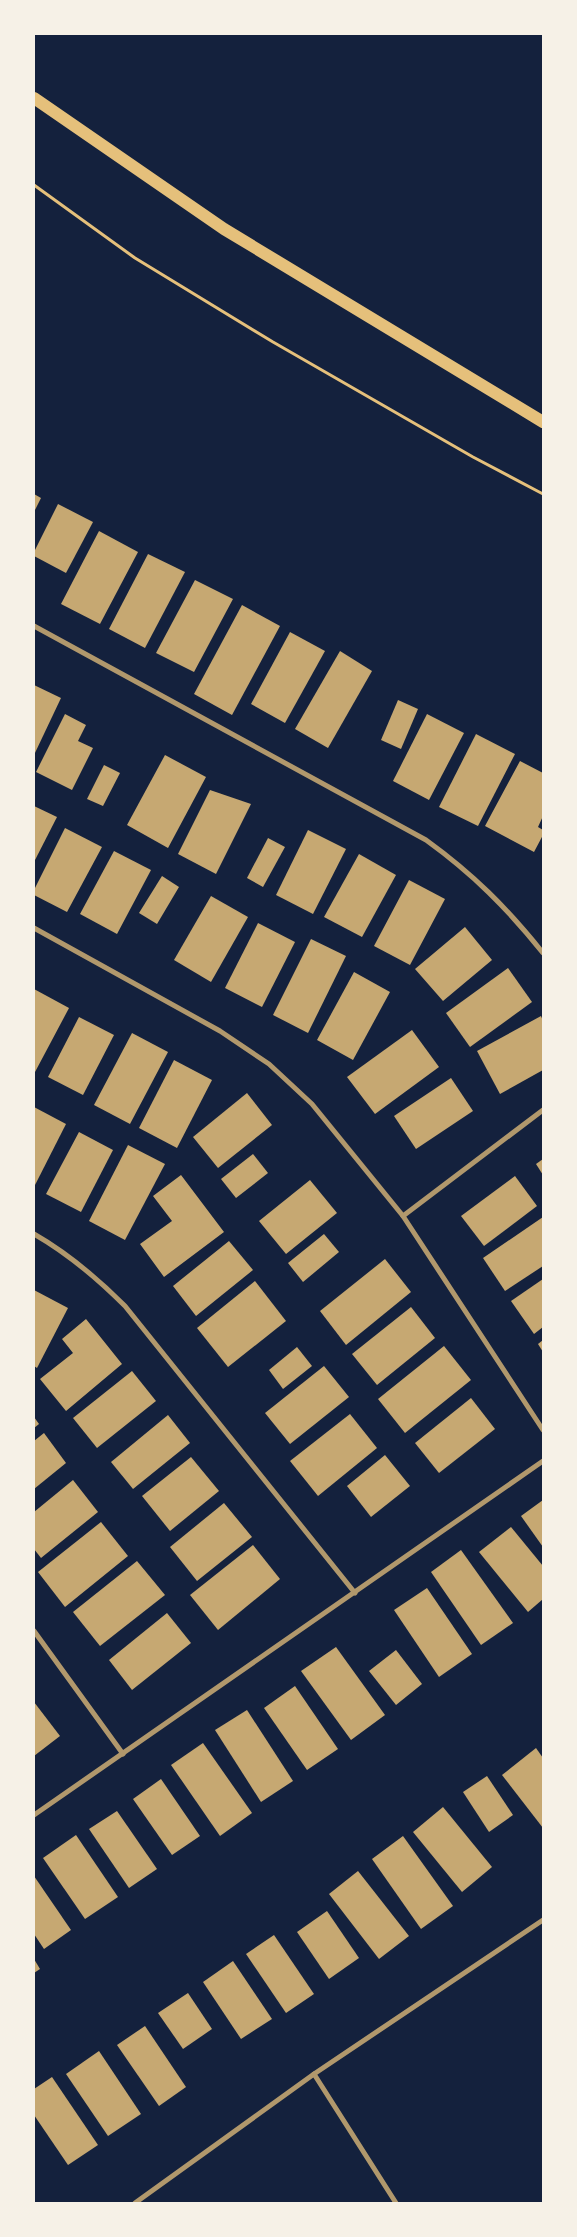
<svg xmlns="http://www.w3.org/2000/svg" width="577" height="2237" viewBox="0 0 577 2237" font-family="Merriweather,serif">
<rect width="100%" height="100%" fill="#14213d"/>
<!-- building -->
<g fill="#c6a872">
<path d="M34,494L41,498L34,512Z"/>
<path d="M58,504L93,522L66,573L34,556V552Z"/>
<path d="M99,531L138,552L100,624L61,604Z"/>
<path d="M148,554L185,572L145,648L109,629Z"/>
<path d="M195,580L233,599L194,672L156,653Z"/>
<path d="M242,605L280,626L232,715L194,694Z"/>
<path d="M290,632L325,651L285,723L251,704Z"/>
<path d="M340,651L372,671L328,748L295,729Z"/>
<path d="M34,685L61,698L34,755Z"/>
<path d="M398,700L418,709L401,749L381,740Z"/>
<path d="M65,714L86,725L78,741L93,748L72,790L36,772Z"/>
<path d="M427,714L464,733L429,800L393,781Z"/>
<path d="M476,734L515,754L478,826L439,807Z"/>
<path d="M165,755L206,777L168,848L127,825Z"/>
<path d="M520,761L543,773V816L538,827L543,830V835L534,852L485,826Z"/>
<path d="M104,765L120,773L103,806L87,799Z"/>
<path d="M210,790L251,804L216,874L178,854Z"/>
<path d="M34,806L57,817L34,862Z"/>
<path d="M65,828L102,847L67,912L34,895V890Z"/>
<path d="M308,830L346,849L313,914L276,895Z"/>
<path d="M268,838L285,847L263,887L247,878Z"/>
<path d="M114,851L151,870L117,934L80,914Z"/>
<path d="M359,854L396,875L362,937L324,917Z"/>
<path d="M162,876L179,887L157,924L139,913Z"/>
<path d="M409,880L445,899L410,965L374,946Z"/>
<path d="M211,896L248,917L211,982L174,960Z"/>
<path d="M258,923L295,942L262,1007L225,988Z"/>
<path d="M465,927L492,960L443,1001L415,969Z"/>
<path d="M311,939L346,956L308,1033L273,1015Z"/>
<path d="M508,968L532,1002L470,1047L446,1013Z"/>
<path d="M354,972L390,992L353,1060L317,1040Z"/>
<path d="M34,989L69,1008L35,1072L34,1071Z"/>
<path d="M541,1016L543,1021V1070L500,1094L477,1051Z"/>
<path d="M79,1017L114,1035L83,1095L48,1077Z"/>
<path d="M412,1030L439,1067L375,1114L347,1077Z"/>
<path d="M132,1033L168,1052L130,1124L94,1105Z"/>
<path d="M174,1060L212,1080L177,1148L139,1128Z"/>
<path d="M451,1078L473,1111L416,1149L394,1116Z"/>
<path d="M247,1093L272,1125L218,1168L193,1137Z"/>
<path d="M34,1107L66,1124L34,1187Z"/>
<path d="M79,1132L113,1150L81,1212L46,1194Z"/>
<path d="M128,1145L165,1164L125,1240L89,1221Z"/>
<path d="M253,1154L268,1173L236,1198L221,1179Z"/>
<path d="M543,1159V1175L536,1164Z"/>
<path d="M181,1175L224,1232L164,1277L140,1244L172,1221L153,1196Z"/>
<path d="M515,1176L537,1206L484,1246L461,1216Z"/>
<path d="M310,1180L337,1213L286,1254L259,1221Z"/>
<path d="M543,1217V1266L505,1291L483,1258Z"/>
<path d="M324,1234L339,1252L303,1282L288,1263Z"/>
<path d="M229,1241L253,1270L196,1316L173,1286Z"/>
<path d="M385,1259L411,1292L346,1345L320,1311Z"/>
<path d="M543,1279V1327L534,1334L511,1301Z"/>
<path d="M255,1281L286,1321L228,1367L197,1328Z"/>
<path d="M34,1290L68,1308L37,1368L34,1366Z"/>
<path d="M411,1307L435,1338L377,1385L352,1354Z"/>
<path d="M86,1319L122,1364L66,1411L40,1379L73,1353L62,1339Z"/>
<path d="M543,1340V1352L538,1344Z"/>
<path d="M444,1346L471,1380L405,1433L378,1399Z"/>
<path d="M297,1347L312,1366L283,1389L269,1370Z"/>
<path d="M324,1366L349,1397L290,1444L265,1413Z"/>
<path d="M132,1371L156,1401L97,1448L73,1418Z"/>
<path d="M471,1398L495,1429L439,1473L415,1443Z"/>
<path d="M350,1414L377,1448L318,1496L290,1461Z"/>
<path d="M168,1415L190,1443L133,1489L111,1462Z"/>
<path d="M34,1417L39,1424L34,1428Z"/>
<path d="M44,1433L66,1463L34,1489V1441Z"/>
<path d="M385,1455L410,1486L371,1517L347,1486Z"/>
<path d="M191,1457L219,1491L170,1531L142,1496Z"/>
<path d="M73,1480L98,1512L41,1558L34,1549V1512Z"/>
<path d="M543,1500V1547L521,1516Z"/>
<path d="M224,1503L252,1537L197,1581L170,1547Z"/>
<path d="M101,1522L128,1556L65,1607L38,1572Z"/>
<path d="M511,1527L543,1566V1599L528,1612L479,1552Z"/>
<path d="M253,1545L280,1579L218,1630L190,1595Z"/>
<path d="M461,1550L513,1623L481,1645L431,1572Z"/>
<path d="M137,1561L165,1595L100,1646L73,1612Z"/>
<path d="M427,1588L472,1654L439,1677L394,1610Z"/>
<path d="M167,1613L191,1643L132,1690L109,1660Z"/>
<path d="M336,1647L385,1715L351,1740L301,1671Z"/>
<path d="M396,1650L422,1684L396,1705L369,1671Z"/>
<path d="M295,1686L338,1749L307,1770L264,1708Z"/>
<path d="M34,1702L60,1736L34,1756Z"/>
<path d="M247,1710L293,1781L261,1802L215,1730Z"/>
<path d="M203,1743L252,1813L220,1836L171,1765Z"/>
<path d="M536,1748L543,1758V1828L502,1775Z"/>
<path d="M487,1776L513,1815L489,1832L463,1792Z"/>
<path d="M161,1779L200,1836L172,1855L133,1799Z"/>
<path d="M443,1807L492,1867L462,1892L413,1832Z"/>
<path d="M117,1811L157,1869L129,1888L89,1829Z"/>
<path d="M76,1835L118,1897L85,1919L43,1858Z"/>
<path d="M403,1836L453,1906L421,1929L372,1859Z"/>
<path d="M358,1871L409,1936L379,1959L329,1894Z"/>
<path d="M34,1876L71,1930L44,1949L34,1934Z"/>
<path d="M327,1911L359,1958L329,1979L297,1932Z"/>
<path d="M274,1935L314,1994L286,2013L246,1954Z"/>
<path d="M34,1959L40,1969L34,1973Z"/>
<path d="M233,1961L272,2019L241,2039L203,1982Z"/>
<path d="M188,1993L212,2029L183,2049L158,2013Z"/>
<path d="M145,2026L186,2087L159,2106L117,2045Z"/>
<path d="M99,2051L141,2114L108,2136L66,2074Z"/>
<path d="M52,2077L98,2145L68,2165L34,2115V2089Z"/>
</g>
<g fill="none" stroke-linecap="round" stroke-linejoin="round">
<!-- path -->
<path stroke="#e5c07b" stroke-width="3" d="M34,185L135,258L273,342L473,457L543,494"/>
<!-- minor -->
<g stroke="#b1986c" stroke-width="5">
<path d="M34,626L426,840C473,874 507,908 543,953"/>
<path d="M34,928L220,1031L269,1064L312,1104L403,1216L543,1430"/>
<path d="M403,1216L543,1110"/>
<path d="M34,1234C69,1254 97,1278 125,1306L355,1593"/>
<path d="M34,1631L123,1754"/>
<path d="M34,1815L543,1461"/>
<path d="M314,2074L396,2203"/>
<path d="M135,2203L314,2074L543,1920"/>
</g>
<!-- primary -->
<path stroke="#e5c07b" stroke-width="12" d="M34,98L224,229L543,422"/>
</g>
<!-- border -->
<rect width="577" height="2237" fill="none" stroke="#f6f1e7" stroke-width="70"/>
</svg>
